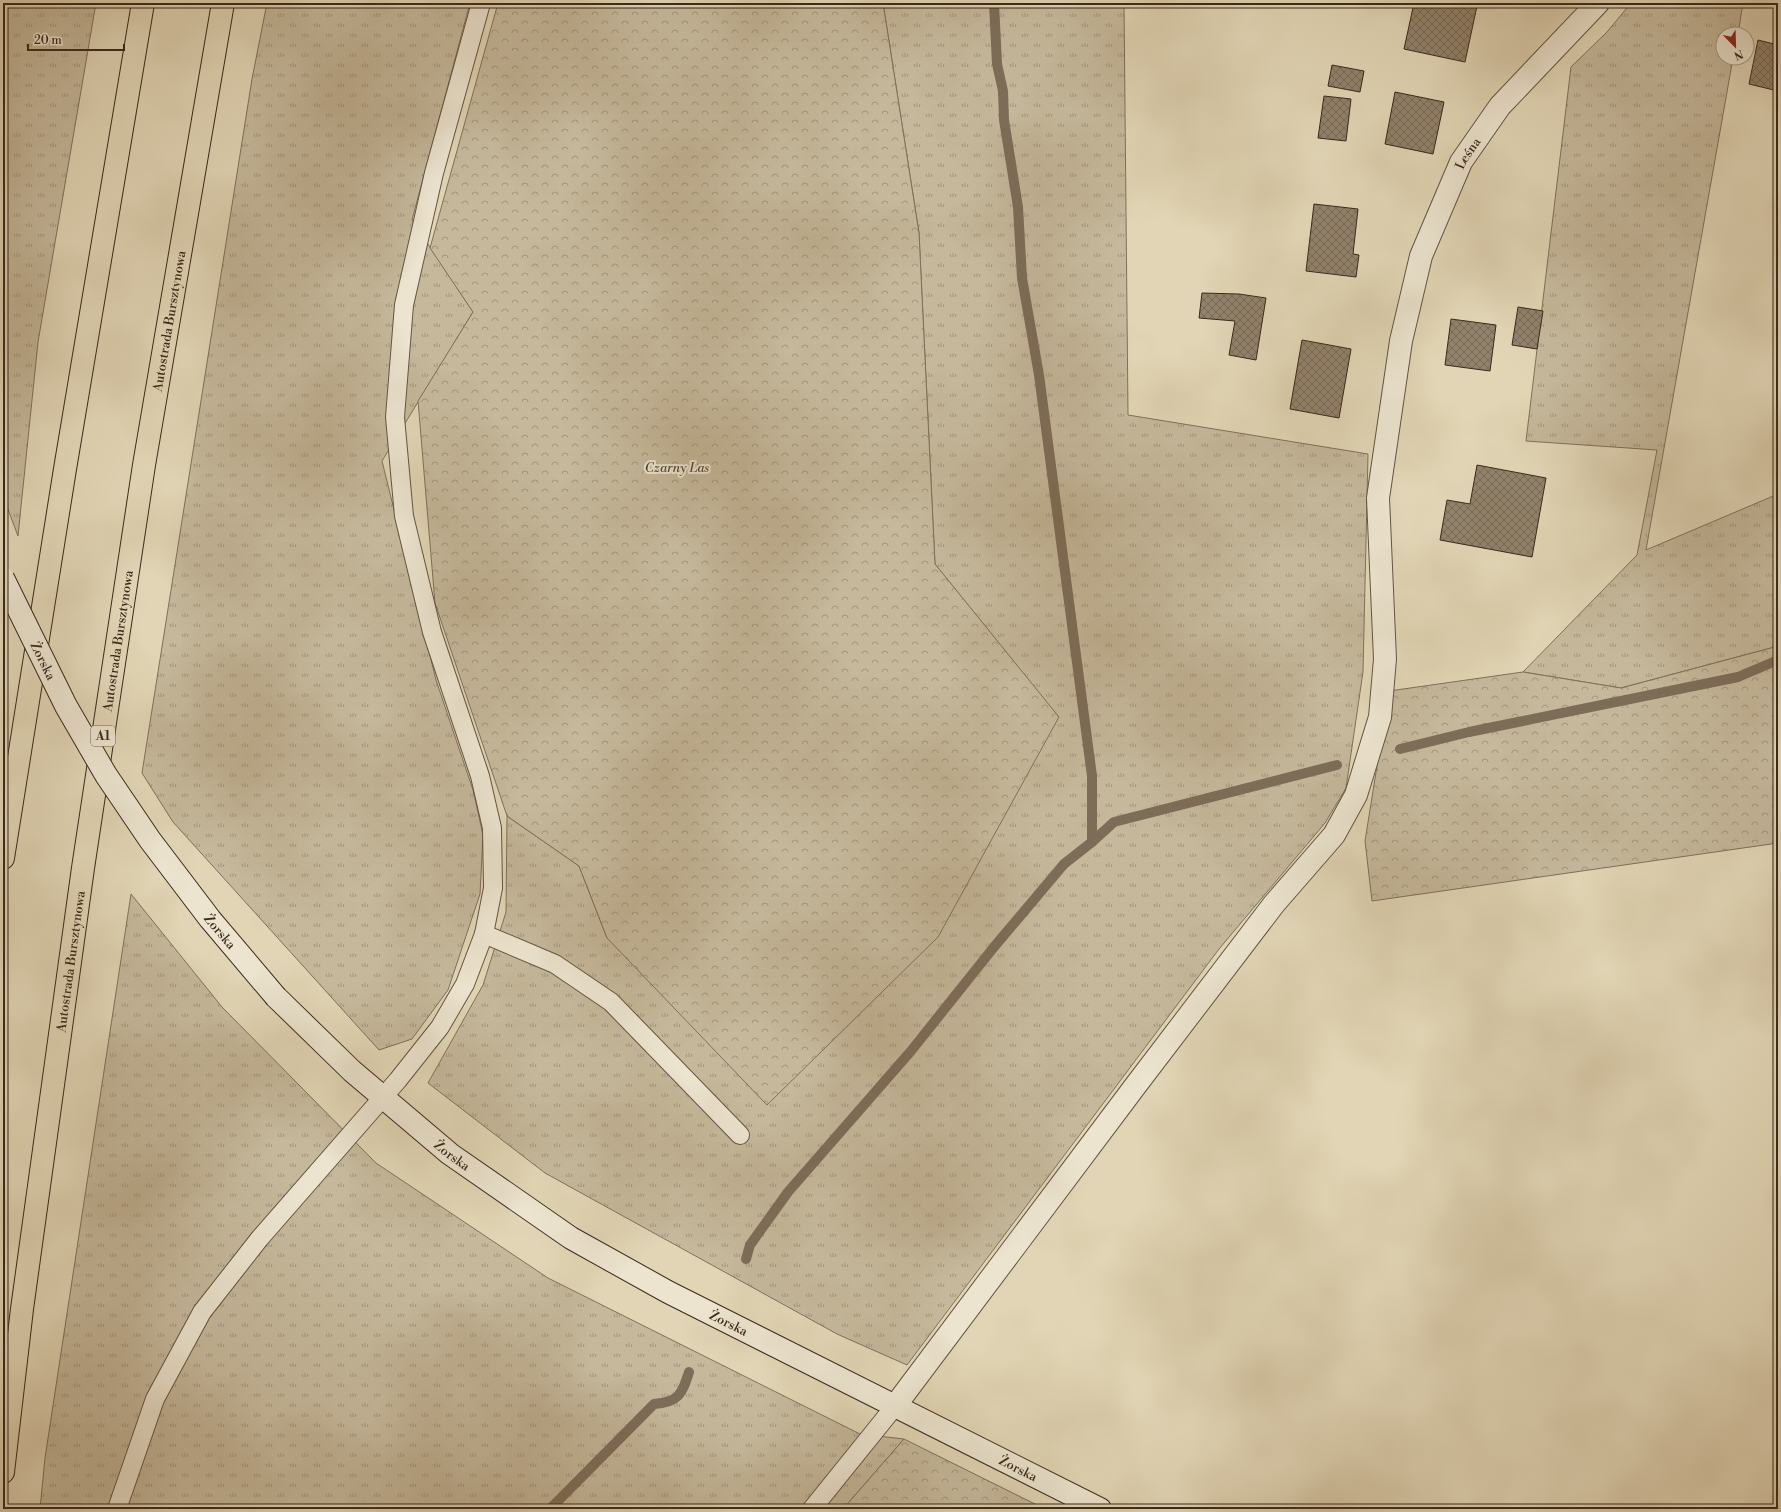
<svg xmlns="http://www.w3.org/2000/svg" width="1781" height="1512" viewBox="0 0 1781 1512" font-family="'Libre Bodoni',serif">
<defs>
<pattern id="grass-tufts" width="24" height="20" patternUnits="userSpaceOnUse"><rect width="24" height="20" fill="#c5b89b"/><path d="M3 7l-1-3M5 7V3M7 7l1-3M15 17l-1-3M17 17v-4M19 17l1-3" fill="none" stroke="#a1967e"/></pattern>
<pattern id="forest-crowns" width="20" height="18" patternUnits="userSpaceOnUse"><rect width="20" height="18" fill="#c5b89b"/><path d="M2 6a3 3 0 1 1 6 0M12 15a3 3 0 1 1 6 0" fill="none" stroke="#a1967e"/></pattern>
<pattern id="building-cross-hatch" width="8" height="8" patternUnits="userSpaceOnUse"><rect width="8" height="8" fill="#91826b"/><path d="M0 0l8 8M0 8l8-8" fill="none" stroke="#786a57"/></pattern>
</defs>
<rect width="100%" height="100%" fill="#e1d5b5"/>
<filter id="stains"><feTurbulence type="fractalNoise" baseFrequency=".005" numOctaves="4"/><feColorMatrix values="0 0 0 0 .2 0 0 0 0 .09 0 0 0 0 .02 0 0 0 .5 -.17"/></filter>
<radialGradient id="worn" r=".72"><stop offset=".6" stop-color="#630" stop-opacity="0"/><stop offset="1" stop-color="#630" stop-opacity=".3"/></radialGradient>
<!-- grass -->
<g fill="url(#grass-tufts)" stroke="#80705b">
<path d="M3,3H96L38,342L18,536L3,496Z"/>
<path d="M267,3H470L412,220L473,312L382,461L436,680L473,790L483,835L480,894L448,990L412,1039L379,1050L173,822L142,773L252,79Z"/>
<path d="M883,3H1124L1128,415L1368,454L1363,672L1346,788L1325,823L1219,949L907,1365L837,1334L545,1173L428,1083L483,985L506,912L507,816L579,866L607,938L1058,717L935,564L919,233Z"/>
<path d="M1631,3H1743L1738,34H1723V58H1733L1646,550L1778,494V644L1771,648L1621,688L1523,672L1637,555L1657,450L1526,441L1571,67L1607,32Z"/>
<path d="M131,894L222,1007L376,1163L548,1278L860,1434L904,1439L843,1509H40L45,1458Z"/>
</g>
<!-- forest -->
<g fill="url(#forest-crowns)" stroke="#80705b">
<path d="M498,3H883L919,233L935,564L1059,717L938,937L767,1105L607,938L579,866L507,816L435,603L418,401L473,312L430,248Z"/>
<path d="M1778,644V843L1372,901L1365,841L1389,691L1523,672L1621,688L1771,648Z"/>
<path d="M904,1439L1045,1509H843Z"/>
</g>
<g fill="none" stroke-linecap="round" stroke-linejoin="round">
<!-- stream -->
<g stroke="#7d6d58" stroke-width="10">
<path d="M1400,749L1469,732L1738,677L1778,660"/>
<path d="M1092,842L1114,822L1337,765"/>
<path d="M746,1259L750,1245L788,1192L911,1051L994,947L1064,864L1092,842V776L1039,375L1022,278L1018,207L1004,120L1003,91L997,64L994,3"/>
<path d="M550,1509L654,1404C679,1402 682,1394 689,1372"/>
</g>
</g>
<!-- building -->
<g fill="url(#building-cross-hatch)" stroke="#3b291b">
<path d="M1414,3H1463L1477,6L1465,62L1404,49Z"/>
<path d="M1758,40L1778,45V91L1749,84Z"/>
<path d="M1332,65L1364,71L1360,92L1328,86Z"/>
<path d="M1395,92L1444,102L1433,154L1385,144Z"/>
<path d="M1324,96L1351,99L1346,141L1318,138Z"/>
<path d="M1314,204L1358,209L1353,254L1359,255L1356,277L1306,271Z"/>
<path d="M1202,293L1239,294L1266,298L1256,360L1229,355L1235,321L1199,318Z"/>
<path d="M1518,307L1543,311L1537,349L1512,345Z"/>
<path d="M1451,319L1496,325L1490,371L1445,365Z"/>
<path d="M1302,340L1351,349L1339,418L1290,409Z"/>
<path d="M1477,465L1546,478L1532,557L1440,540L1447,500L1470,504Z"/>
</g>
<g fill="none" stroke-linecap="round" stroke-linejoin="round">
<!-- lane casing -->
<g stroke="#645442" stroke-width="20">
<g id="lane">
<path d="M484,934L555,964L611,1002L740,1135"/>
<path d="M117,1509L155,1399L202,1312L260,1238L398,1080L440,1027L465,984L484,934L493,888L492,828L480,776L432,632L404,516L395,417L404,305L434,173L481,3"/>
<path d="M812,1509L895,1406"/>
</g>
</g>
<!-- street casing -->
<g stroke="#645442" stroke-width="24">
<g id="street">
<path id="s1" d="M895,1406L1136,1085L1274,904L1334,835L1356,795L1380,717L1385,659L1378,498L1401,341L1421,256L1461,162L1500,106L1598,3"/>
</g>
</g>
<!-- secondary casing -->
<g stroke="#3b291b" stroke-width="24">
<g id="secondary">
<path id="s2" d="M276,997L352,1071L450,1154L571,1238L668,1292L1100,1509"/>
</g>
</g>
<!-- highway casing -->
<g stroke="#3b291b" stroke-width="24">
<g id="highway">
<path d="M3,858L65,469L143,3"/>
<path id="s3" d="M3,1472L22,1309L83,868L144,465L223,3"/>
</g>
</g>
<!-- lane -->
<use href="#lane" stroke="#ece4cf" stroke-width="18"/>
<!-- street -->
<use href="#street" stroke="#ece4cf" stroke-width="22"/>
<!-- secondary -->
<use href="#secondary" stroke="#ece4cf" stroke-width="22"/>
<!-- highway -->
<use href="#highway" stroke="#e1d5b5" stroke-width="22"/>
<!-- secondary-bridge casing -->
<g stroke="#3b291b" stroke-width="24" stroke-linecap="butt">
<g id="secondary-bridge">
<path id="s4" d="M3,578L66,706L106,775L150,840L210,919L276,997"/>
</g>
</g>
<!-- secondary-bridge -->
<use href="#secondary-bridge" stroke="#ece4cf" stroke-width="22"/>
</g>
<g text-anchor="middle" stroke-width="4" stroke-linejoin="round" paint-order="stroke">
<!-- shield labels -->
<rect fill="#ece4cf" stroke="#706151" stroke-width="1" x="91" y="726" width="24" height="20" rx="3"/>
<g font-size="12" font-weight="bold" fill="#3b291b">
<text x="103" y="740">A1</text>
</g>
<!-- street labels -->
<g font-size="13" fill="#3b291b" stroke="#ece4cf">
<text dy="5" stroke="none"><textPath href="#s1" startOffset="1426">Leśna</textPath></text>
<text dy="5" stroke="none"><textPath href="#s3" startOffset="1163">Autostrada Bursztynowa</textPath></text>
<text dy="5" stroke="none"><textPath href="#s3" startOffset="839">Autostrada Bursztynowa</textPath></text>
<text dy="5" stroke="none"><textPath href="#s4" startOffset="92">Żorska</textPath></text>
<text dy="5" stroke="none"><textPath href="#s4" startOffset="416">Żorska</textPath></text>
<text dy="5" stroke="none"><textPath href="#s3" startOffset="515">Autostrada Bursztynowa</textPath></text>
<text dy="5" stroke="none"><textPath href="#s2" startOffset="237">Żorska</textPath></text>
<text dy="5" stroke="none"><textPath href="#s2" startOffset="561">Żorska</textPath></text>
<text dy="5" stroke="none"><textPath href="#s2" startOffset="885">Żorska</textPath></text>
</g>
<!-- park labels -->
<g font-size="13" font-style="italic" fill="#574635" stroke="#ece4cf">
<text x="677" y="472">Czarny Las</text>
</g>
</g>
<!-- margin -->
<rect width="1781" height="1512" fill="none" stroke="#e1d5b5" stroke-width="16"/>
<rect x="4" y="4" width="1773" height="1504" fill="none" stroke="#3b291b" stroke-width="2"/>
<rect x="8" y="8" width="1765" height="1496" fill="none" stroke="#3b291b"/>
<!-- north arrow -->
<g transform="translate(1735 46) rotate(157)"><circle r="19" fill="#ece4cf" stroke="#a59987"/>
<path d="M0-3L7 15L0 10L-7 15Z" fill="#8f2418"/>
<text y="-6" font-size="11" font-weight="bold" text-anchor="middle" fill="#3b291b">N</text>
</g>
<!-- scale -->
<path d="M28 44v6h96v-6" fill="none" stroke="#3b291b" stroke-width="2"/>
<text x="34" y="44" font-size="12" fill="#3b291b" stroke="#ece4cf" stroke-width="3" paint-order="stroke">20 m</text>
<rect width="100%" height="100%" filter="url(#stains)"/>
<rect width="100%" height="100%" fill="url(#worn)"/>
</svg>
